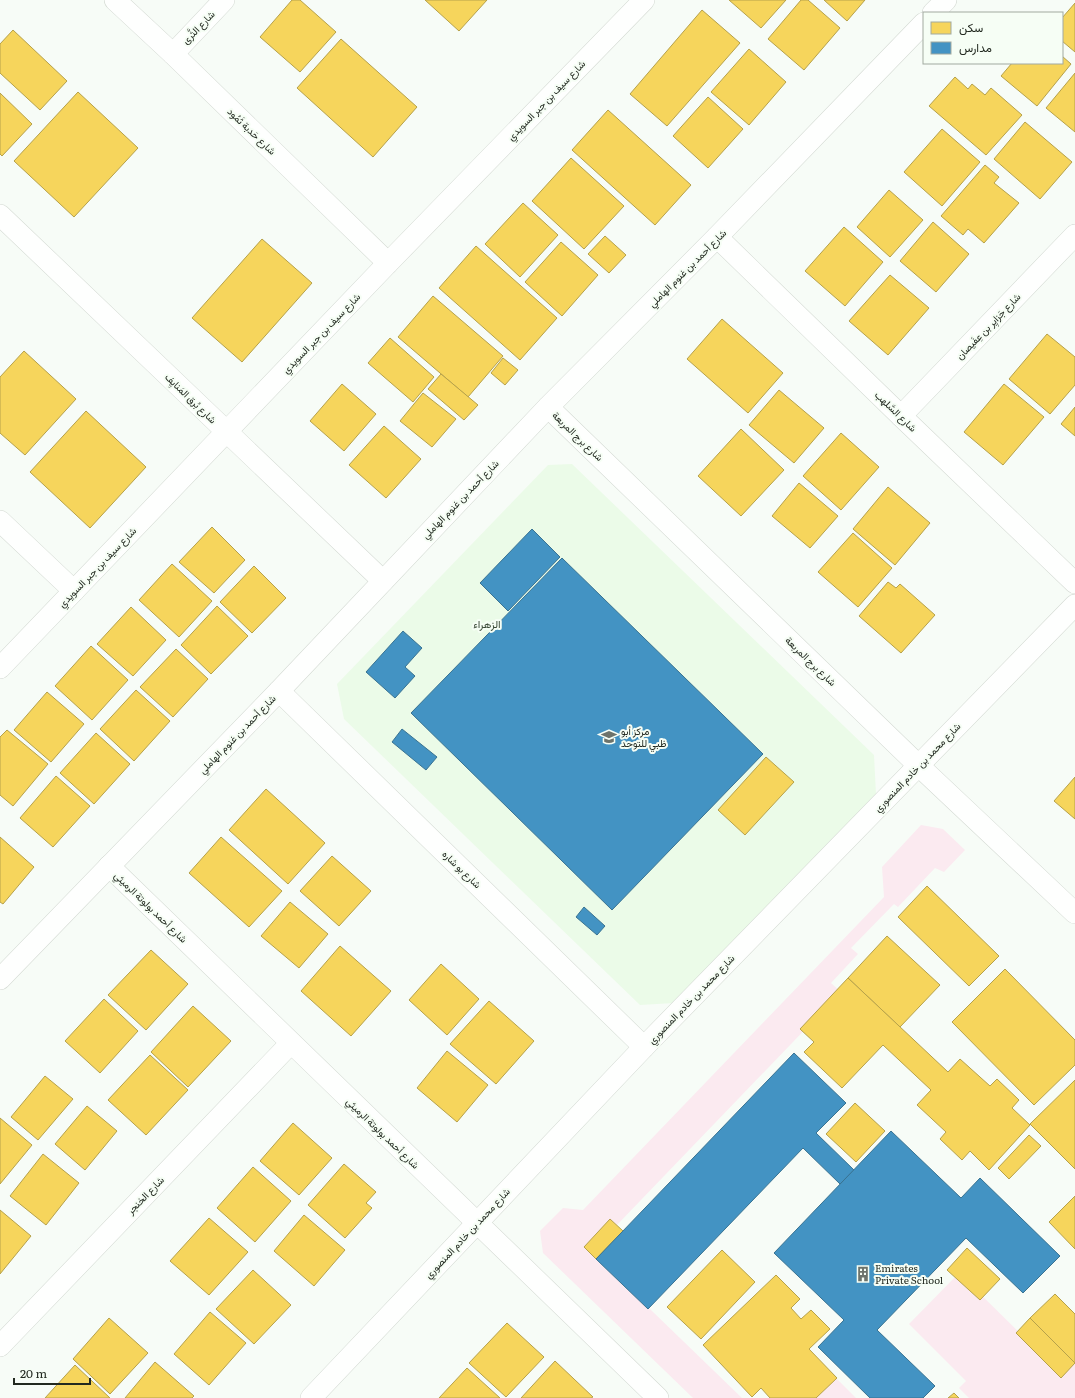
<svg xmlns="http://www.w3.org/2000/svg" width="1075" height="1398" viewBox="0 0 1075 1398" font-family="Literata,Vazirmatn,serif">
<rect width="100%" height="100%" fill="#f7fcf7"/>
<!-- built -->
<path fill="#ebfbe8" d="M572,464L874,755L876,794L674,1003L640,1005L344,719L337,684L548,465Z"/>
<!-- green -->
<g fill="#fbeaf0">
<path d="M921,825L943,829L965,850L944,872L935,868L898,907L894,904L851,948L858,954L831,983L841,992L591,1252L742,1398H693L543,1253L540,1231L563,1208L583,1210L884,897L882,867Z"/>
<path d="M959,1273L1043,1356L1055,1345L1075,1365V1398H969L959,1388L966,1381L909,1324Z"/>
<path d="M834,1376L856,1398H812Z"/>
</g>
<!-- homes -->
<g fill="#f6d55c" stroke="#b6a14a">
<path d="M292,0H300L336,32L300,72L260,37Z"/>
<path d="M425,0H487L459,31Z"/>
<path d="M729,0H786L761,28Z"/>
<path d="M801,0H808L840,28L804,70L768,39Z"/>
<path d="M824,0H865L847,21Z"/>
<path d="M1075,3V52L1062,41V18Z"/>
<path d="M702,10L740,43L667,126L630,94Z"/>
<path d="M13,30L67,81L40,110L0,73V44Z"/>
<path d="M341,39L417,107L373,157L297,88Z"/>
<path d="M749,49L786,82L749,125L711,92Z"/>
<path d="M1062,56L1071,64L1037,106L1001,76L1012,63H1062Z"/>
<path d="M1075,73V132L1046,108Z"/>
<path d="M955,77L968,89L972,84L985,95L991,88L1022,115L986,155L929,106Z"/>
<path d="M78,92L138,148L74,217L14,161Z"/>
<path d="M0,93L32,124L2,156L0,154Z"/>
<path d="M708,97L743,129L708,168L673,136Z"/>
<path d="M608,110L691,185L655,225L572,150Z"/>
<path d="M1025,122L1072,162L1040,199L994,159Z"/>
<path d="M942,129L980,162L942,206L904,172Z"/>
<path d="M571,158L624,206L584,249L532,201Z"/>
<path d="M985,165L999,177L994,183L1019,203L984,243L968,229L963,235L941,216Z"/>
<path d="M889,190L923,220L890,257L857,227Z"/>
<path d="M523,203L558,235L520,277L485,244Z"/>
<path d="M933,222L969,254L936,292L900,261Z"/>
<path d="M844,227L883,262L845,306L805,271Z"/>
<path d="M605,236L626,255L609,273L588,254Z"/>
<path d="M262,239L312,283L242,362L192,318Z"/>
<path d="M561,242L598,275L562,316L525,282Z"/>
<path d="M476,246L557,318L520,360L439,288Z"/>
<path d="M890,275L929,308L888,355L849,321Z"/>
<path d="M433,296L503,356L468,397L398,337Z"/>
<path d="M722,319L783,373L748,413L687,359Z"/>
<path d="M1047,334L1075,357V385L1050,414L1009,379Z"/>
<path d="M390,338L434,377L413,402L368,363Z"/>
<path d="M24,351L76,399L25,455L0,433V377Z"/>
<path d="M503,358L518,370L505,385L491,373Z"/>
<path d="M441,374L478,405L464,420L428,389Z"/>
<path d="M342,384L376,414L344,451L310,421Z"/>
<path d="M1004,384L1044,417L1003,465L964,432Z"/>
<path d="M779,390L824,428L794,463L749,425Z"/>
<path d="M423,393L456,419L432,447L400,421Z"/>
<path d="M1075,407V436L1061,424Z"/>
<path d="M86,411L146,467L90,528L30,472Z"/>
<path d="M384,426L421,459L386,498L349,465Z"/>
<path d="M741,429L784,470L741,516L698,476Z"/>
<path d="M841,433L879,467L841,510L803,476Z"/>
<path d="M799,483L838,516L810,548L772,516Z"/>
<path d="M888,487L930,523L895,565L853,529Z"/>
<path d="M212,527L245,560L214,593L179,562Z"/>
<path d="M853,533L892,568L858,607L818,572Z"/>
<path d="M172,564L212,601L179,637L139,600Z"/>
<path d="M254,566L286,598L252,633L220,602Z"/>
<path d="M888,582L896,588L900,584L935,615L901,653L859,616Z"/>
<path d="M217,606L248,636L211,674L181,645Z"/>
<path d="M131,607L166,640L133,676L97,644Z"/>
<path d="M91,646L128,680L92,720L55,686Z"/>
<path d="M176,649L208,679L173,717L140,687Z"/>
<path d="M136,690L170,721L134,761L100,729Z"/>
<path d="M47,692L84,724L51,762L14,730Z"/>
<path d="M7,730L48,764L13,806L0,795V737Z"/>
<path d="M96,733L130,764L94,804L60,773Z"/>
<path d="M766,757L794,782L745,835L718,810Z"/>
<path d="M56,776L90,806L53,847L20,818Z"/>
<path d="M1075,777V819L1054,801Z"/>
<path d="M266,789L325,843L288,884L229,830Z"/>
<path d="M0,837L34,867L3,904L0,902Z"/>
<path d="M221,837L282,891L249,927L189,873Z"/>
<path d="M332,856L371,891L339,926L300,891Z"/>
<path d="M927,886L999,956L969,986L898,917Z"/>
<path d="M290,902L328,934L299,968L261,936Z"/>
<path d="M887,936L940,985L900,1027L848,978Z"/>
<path d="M340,946L391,991L351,1036L301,991Z"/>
<path d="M151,950L188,984L146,1030L108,995Z"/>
<path d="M441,964L479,999L447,1035L409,1000Z"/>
<path d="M1005,969L1075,1040V1065L1034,1105L952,1022Z"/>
<path d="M848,978L948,1072L960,1059L990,1086L997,1079L1019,1100L1012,1108L1030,1125L989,1170L970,1151L962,1160L940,1139L946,1132L917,1105L931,1090L883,1045L842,1088L804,1052L814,1042L800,1029Z"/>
<path d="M104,999L138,1031L100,1073L65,1041Z"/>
<path d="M489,1001L534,1041L496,1084L450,1044Z"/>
<path d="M193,1006L231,1041L188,1087L151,1052Z"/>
<path d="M447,1051L488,1085L457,1122L417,1088Z"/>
<path d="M150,1055L188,1090L146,1135L108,1100Z"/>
<path d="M45,1076L73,1099L38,1140L11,1117Z"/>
<path d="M1075,1080V1169L1030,1124Z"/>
<path d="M855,1103L885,1131L856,1162L826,1134Z"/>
<path d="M87,1106L117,1131L85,1170L55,1144Z"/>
<path d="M0,1118L32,1145L0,1184Z"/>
<path d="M293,1123L332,1158L299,1195L260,1161Z"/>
<path d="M1029,1135L1041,1146L1009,1179L998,1168Z"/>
<path d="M43,1154L79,1183L46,1225L10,1196Z"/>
<path d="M344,1164L376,1192L366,1203L372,1208L345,1238L308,1205Z"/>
<path d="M253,1167L291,1201L255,1242L217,1208Z"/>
<path d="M1075,1196V1249L1049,1222Z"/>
<path d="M0,1210L31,1236L0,1274Z"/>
<path d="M304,1215L345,1250L314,1286L274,1251Z"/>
<path d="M209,1218L248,1252L209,1295L170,1261Z"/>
<path d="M610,1219L623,1231L596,1259L584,1247Z"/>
<path d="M967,1248L1000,1279L980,1300L947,1270Z"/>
<path d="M722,1250L755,1282L701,1339L667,1307Z"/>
<path d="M253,1270L291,1305L254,1344L216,1309Z"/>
<path d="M776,1275L800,1299L791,1308L801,1319L811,1310L830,1329L809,1349L837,1378L816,1398H770L761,1388L752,1397L703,1345Z"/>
<path d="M1055,1294L1075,1314V1363L1030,1318Z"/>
<path d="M210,1312L246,1343L209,1385L174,1354Z"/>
<path d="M109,1318L148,1353L110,1394L73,1359Z"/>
<path d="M1030,1318L1075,1363L1061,1378L1016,1333Z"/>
<path d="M507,1323L544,1357L506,1397L469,1363Z"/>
<path d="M555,1361L593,1397L591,1398H521Z"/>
<path d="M155,1362L194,1396L192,1398H125Z"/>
<path d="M75,1365L110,1398H45Z"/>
<path d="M467,1368L500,1398H439Z"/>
<path d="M954,1393L959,1398H948Z"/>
</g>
<!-- schools -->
<g fill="#4393c3" stroke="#397392">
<path d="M532,529L560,557L508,611L480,583Z"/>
<path d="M562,558L763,754L612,910L411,713Z"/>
<path d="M403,631L422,648L405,667L415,676L395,698L366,672Z"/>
<path d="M402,729L437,757L426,770L392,742Z"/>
<path d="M584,907L605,926L597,935L576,917Z"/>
<path d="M794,1053L846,1103L816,1133L854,1170L840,1184L803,1148L648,1309L596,1259Z"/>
<path d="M891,1131L961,1198L980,1178L1060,1256L1023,1293L966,1238L877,1330L935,1386L923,1398H870L818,1347L844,1320L774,1253Z"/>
</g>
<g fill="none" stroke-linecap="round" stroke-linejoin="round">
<!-- street casing -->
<g stroke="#d3d9d2" stroke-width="22">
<g id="street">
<path d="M115,0L173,54L388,263"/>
<path d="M933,13L946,0"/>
<path d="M173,54L224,0"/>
<path d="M0,215L383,581"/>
<path d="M717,237L901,416L1075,583"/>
<path d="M548,407L918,765L1075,913"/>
<path d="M901,416L1075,235"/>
<path d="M0,521L74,591"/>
<path d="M0,668L388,263L644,0"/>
<path d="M279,691L644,1047"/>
<path d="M109,866L658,1398"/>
<path d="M0,979L279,691L548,407L717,237L924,23"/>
<path d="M0,1346L291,1043"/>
<path d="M311,1398L644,1047L1075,605"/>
</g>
</g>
<!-- street -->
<use href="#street" stroke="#fefffe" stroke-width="21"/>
</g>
<!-- icons -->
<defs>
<g id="school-bare" transform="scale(1.2)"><path d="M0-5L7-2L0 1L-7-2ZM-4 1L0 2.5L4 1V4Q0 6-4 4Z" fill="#6d736b" stroke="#f6fef5" stroke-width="2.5" paint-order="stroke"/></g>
<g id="building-bare" transform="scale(1.2)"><path d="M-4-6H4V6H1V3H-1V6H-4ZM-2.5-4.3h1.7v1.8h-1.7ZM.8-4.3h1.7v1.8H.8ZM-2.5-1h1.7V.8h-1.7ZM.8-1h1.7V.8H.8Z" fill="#6d736b" stroke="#f6fef5" stroke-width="2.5" paint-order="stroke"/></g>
</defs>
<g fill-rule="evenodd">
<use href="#school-bare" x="609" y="737"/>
<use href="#building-bare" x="863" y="1274"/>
</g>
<g text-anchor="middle" stroke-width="4" stroke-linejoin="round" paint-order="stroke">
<!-- street labels -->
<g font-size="10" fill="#222920" stroke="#f6fef5">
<text transform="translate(198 27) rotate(-46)" y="4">شارع الثَّرى</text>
<text transform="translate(546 100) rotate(-46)" y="4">شارع سيف بن جبر السويدي</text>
<text transform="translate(252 131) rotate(44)" y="4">شارع حَدبة ثَمُود</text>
<text transform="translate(687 268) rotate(-45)" y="4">شارع أحمد بن غنوم الهاملي</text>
<text transform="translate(988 326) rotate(-46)" y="4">شارع جَزايِر بن عِفَيصان</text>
<text transform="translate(321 333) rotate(-46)" y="4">شارع سيف بن جبر السويدي</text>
<text transform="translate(191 398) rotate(44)" y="4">شارع بُرق المَنايِف</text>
<text transform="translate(896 411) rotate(44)" y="4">شارع السَّلهب</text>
<text transform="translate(578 436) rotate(44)" y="4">شارع برج المربعة</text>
<text transform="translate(460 499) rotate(-46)" y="4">شارع أحمد بن غنوم الهاملي</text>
<text transform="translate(97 567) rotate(-46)" y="4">شارع سيف بن جبر السويدي</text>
<text transform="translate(811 661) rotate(44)" y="4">شارع برج المربعة</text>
<text transform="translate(237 734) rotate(-46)" y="4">شارع أحمد بن غنوم الهاملي</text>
<text transform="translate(917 767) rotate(-46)" y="4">شارع محمد بن خادم المنصوري</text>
<text transform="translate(462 869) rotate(44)" y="4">شارع بو شاره</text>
<text transform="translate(151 907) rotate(44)" y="4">شارع أحمد بولوتة الرميثي</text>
<text transform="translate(691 999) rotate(-46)" y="4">شارع محمد بن خادم المنصوري</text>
<text transform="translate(383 1133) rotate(44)" y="4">شارع أحمد بولوتة الرميثي</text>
<text transform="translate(145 1195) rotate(-46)" y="4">شارع الخنجر</text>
<text transform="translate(467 1233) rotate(-47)" y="4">شارع محمد بن خادم المنصوري</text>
</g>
<!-- poi labels -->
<g font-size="10" fill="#222920" stroke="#f6fef5" text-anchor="start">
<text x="621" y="735">مركز أبو<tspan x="621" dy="12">ظبي للتوحد</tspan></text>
<text x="875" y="1272">Emirates<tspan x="875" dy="12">Private School</tspan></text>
</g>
<!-- neighbourhood labels -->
<g font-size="11" fill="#394936" stroke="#f6fef5">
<text x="487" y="628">الزهراء</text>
</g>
</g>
<!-- legend -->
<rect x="923" y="12" width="140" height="52" fill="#f6fef5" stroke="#a1a9a0"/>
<rect x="931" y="22" width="20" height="12" fill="#f6d55c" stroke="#a1a9a0"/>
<text x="959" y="32" font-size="12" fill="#222920">سكن</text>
<rect x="931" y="42" width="20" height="12" fill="#4393c3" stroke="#a1a9a0"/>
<text x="959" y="52" font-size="12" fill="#222920">مدارس</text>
<!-- scale -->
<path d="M14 1378v6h76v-6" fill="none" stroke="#222920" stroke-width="2"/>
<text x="20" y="1378" font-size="12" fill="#222920" stroke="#f6fef5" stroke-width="3" paint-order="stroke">20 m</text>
</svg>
